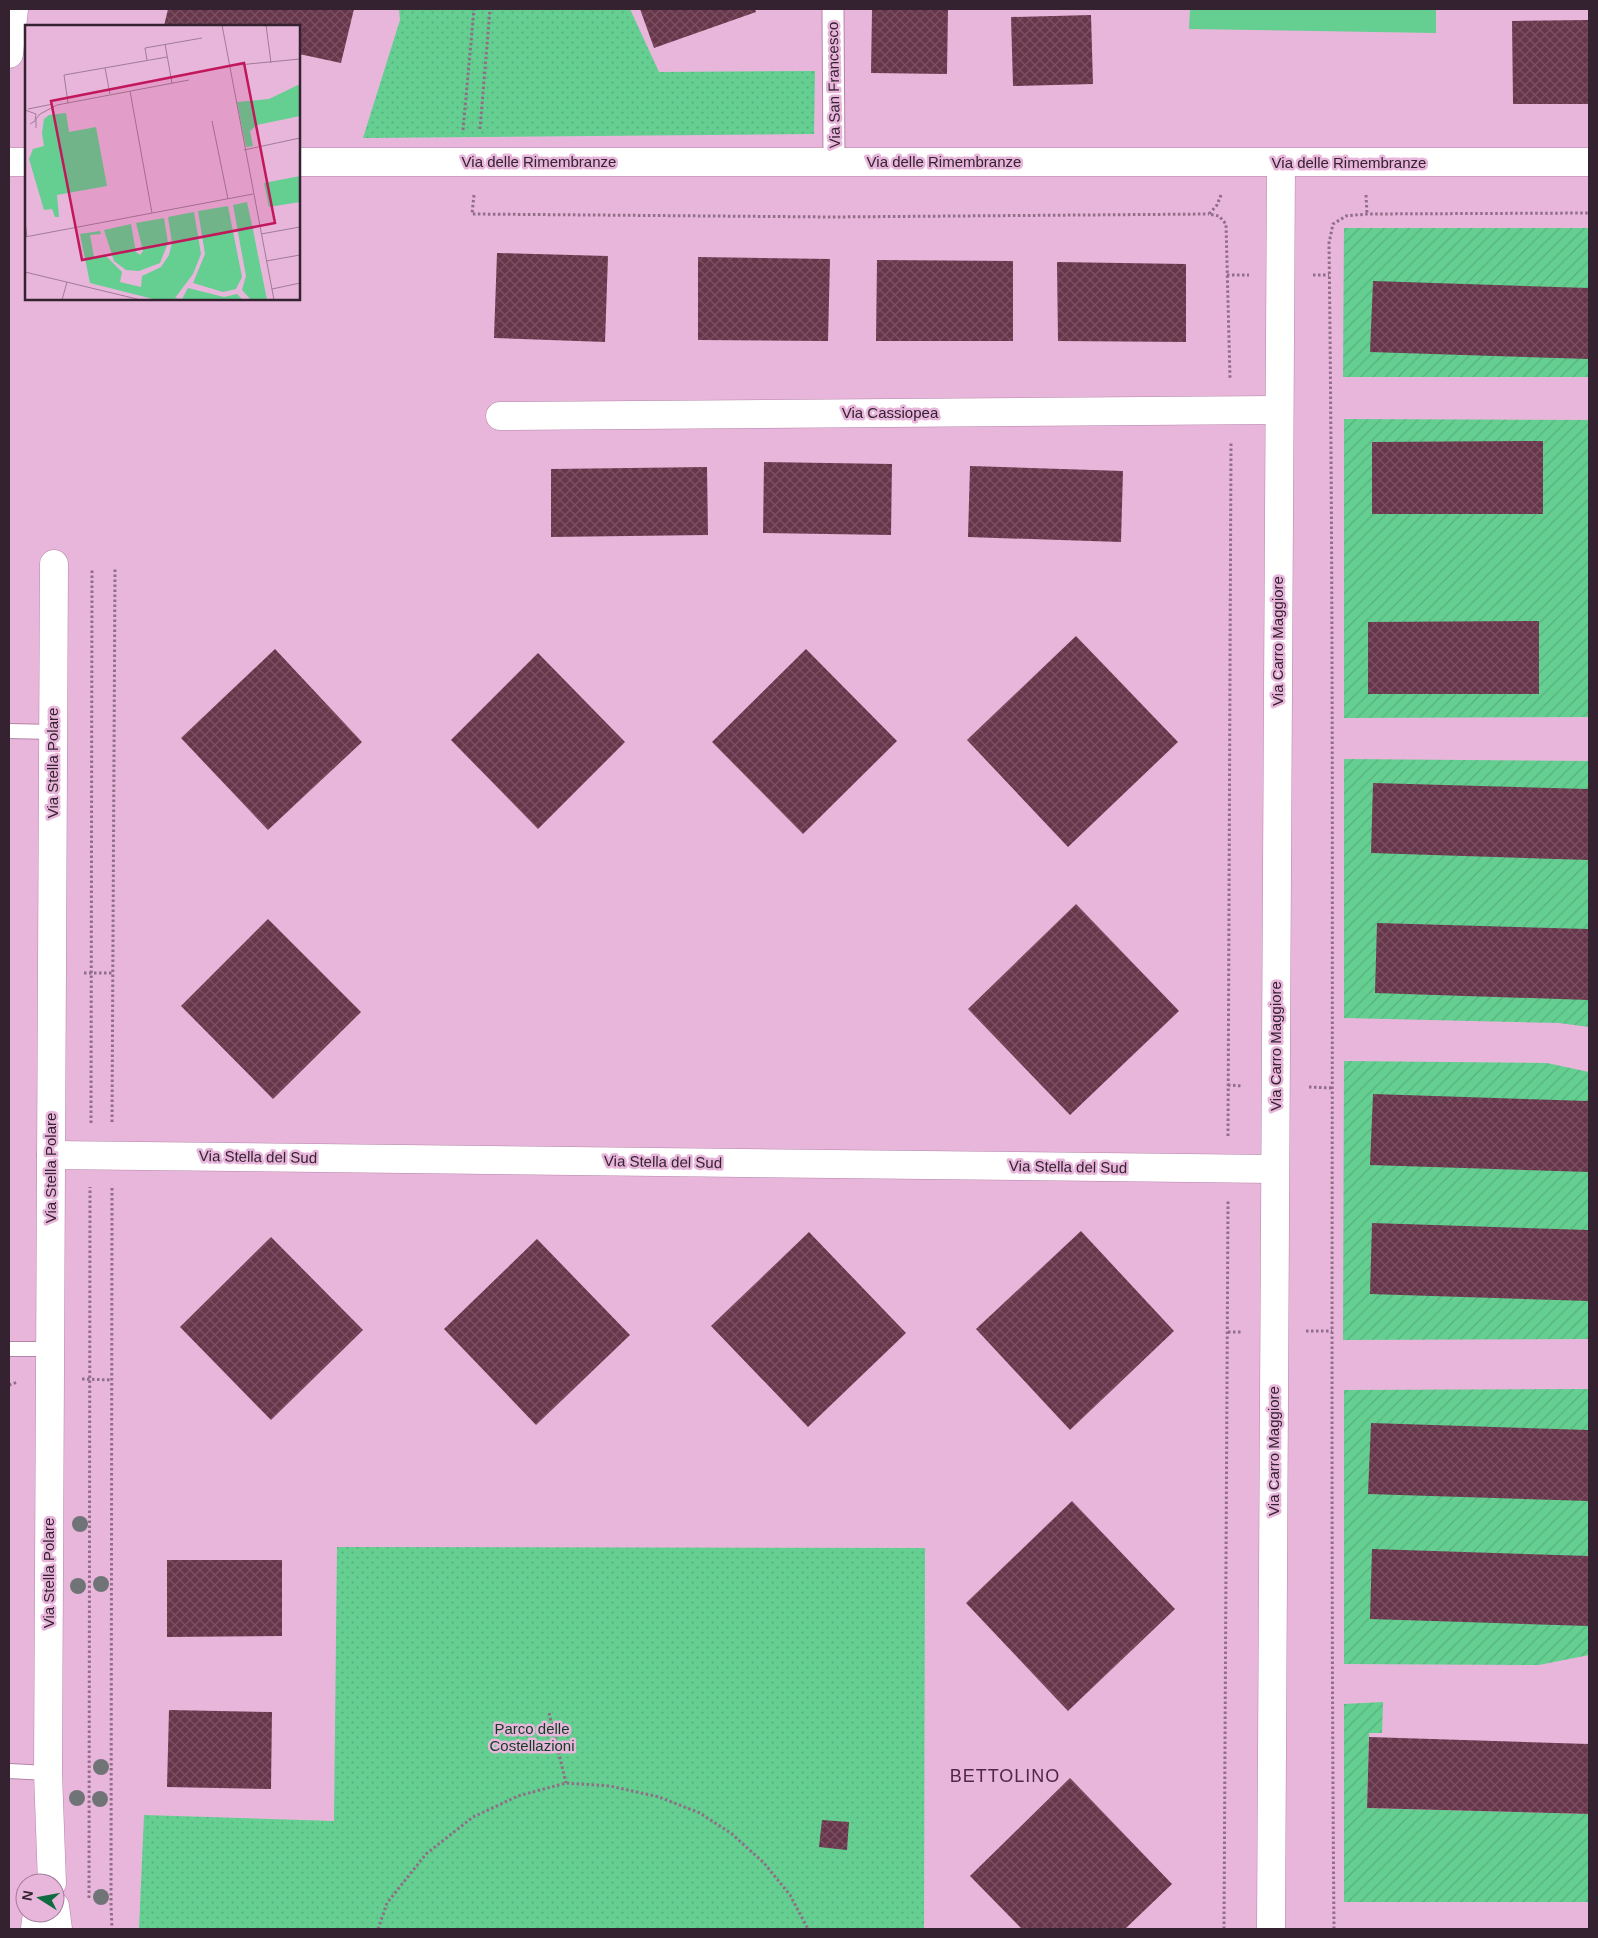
<svg xmlns="http://www.w3.org/2000/svg" width="1598" height="1938" viewBox="0 0 1598 1938" font-family="Helvetica,sans-serif">
<defs>
<pattern id="park-dots" width="8" height="8" patternUnits="userSpaceOnUse" patternTransform="scale(1.25)"><rect width="8" height="8" fill="#64cf91"/><path d="M2 2h.1M6 6h.1" fill="none" stroke="#57b17e" stroke-width="1.8" stroke-linecap="round"/></pattern>
<pattern id="garden-furrows" width="10" height="10" patternUnits="userSpaceOnUse" patternTransform="scale(1.25)"><rect width="10" height="10" fill="#64cf91"/><path d="M-1 1l2-2M0 10L10 0M9 11l2-2" fill="none" stroke="#57b17e"/></pattern>
<pattern id="building-cross-hatch" width="8" height="8" patternUnits="userSpaceOnUse" patternTransform="scale(1.25)"><rect width="8" height="8" fill="#68364a"/><path d="M0 0l8 8M0 8l8-8" fill="none" stroke="#7a5162"/></pattern>
</defs>
<rect width="100%" height="100%" fill="#e8b6db"/>
<!-- grass -->
<path fill="#64cf91" d="M1190,9H1436V33L1189,29Z"/>
<!-- park -->
<g fill="url(#park-dots)">
<path d="M399,9H630L659,72L815,71L814,134L363,138L400,20Z"/>
<path d="M337,1547L925,1548L924,1929H139L144,1815L334,1821Z"/>
</g>
<!-- garden -->
<g fill="url(#garden-furrows)">
<path d="M1344,228H1589V377H1343Z"/>
<path d="M1344,419L1589,420V717L1344,718Z"/>
<path d="M1344,759L1589,761V1027L1559,1023L1344,1018Z"/>
<path d="M1344,1061L1547,1063L1589,1072V1339L1343,1340Z"/>
<path d="M1589,1389V1655L1539,1665L1344,1664V1390Z"/>
<path d="M1383,1702L1382,1733H1369L1367,1808L1589,1814V1812V1902H1344V1704Z"/>
</g>
<!-- building -->
<g fill="url(#building-cross-hatch)">
<path d="M168,9H354L341,63L299,54V26H164Z"/>
<path d="M640,9H755L756,12L654,48Z"/>
<path d="M872,9H948L947,74L871,73Z"/>
<path d="M1091,15L1093,84L1013,86L1011,17Z"/>
<path d="M1589,20V104H1513L1512,21Z"/>
<path d="M497,253L608,256L605,342L494,338Z"/>
<path d="M698,257L830,259L828,341L698,340Z"/>
<path d="M877,260L1013,261V341H876Z"/>
<path d="M1057,262L1186,264V342L1058,341Z"/>
<path d="M1373,281L1589,288V359L1370,352Z"/>
<path d="M1543,441V514H1372V442Z"/>
<path d="M764,462L892,464L891,535L763,533Z"/>
<path d="M970,466L1123,471L1121,542L968,537Z"/>
<path d="M707,467L708,535L551,537V469Z"/>
<path d="M1539,621V694H1368V622Z"/>
<path d="M1076,636L1178,742L1068,847L967,740Z"/>
<path d="M275,649L362,742L268,830L181,738Z"/>
<path d="M806,649L897,741L803,834L712,742Z"/>
<path d="M538,653L625,742L538,829L451,740Z"/>
<path d="M1373,783L1589,789V860L1371,853Z"/>
<path d="M1076,904L1179,1011L1070,1115L968,1009Z"/>
<path d="M268,919L361,1012L273,1099L181,1006Z"/>
<path d="M1377,923L1589,929V1000L1375,993Z"/>
<path d="M1373,1094L1589,1101V1172L1370,1165Z"/>
<path d="M1372,1223L1589,1230V1301L1370,1294Z"/>
<path d="M1081,1231L1174,1331L1070,1430L976,1329Z"/>
<path d="M809,1232L906,1333L808,1427L711,1326Z"/>
<path d="M271,1237L363,1330L271,1420L180,1327Z"/>
<path d="M537,1239L630,1335L536,1425L444,1329Z"/>
<path d="M1371,1423L1589,1430V1501L1368,1494Z"/>
<path d="M1072,1501L1175,1609L1068,1711L966,1603Z"/>
<path d="M1372,1549L1589,1556V1626L1370,1619Z"/>
<path d="M167,1560H282V1636L167,1637Z"/>
<path d="M169,1710L272,1712L271,1789L167,1787Z"/>
<path d="M1369,1737L1589,1744V1814L1367,1808Z"/>
<path d="M1070,1778L1172,1884L1125,1929H1022L970,1876Z"/>
<path d="M822,1820L849,1822L847,1850L819,1847Z"/>
</g>
<g fill="none" stroke-linecap="round" stroke-linejoin="round">
<!-- service casing -->
<g stroke="#b585a8" stroke-width="16">
<g id="service">
<path d="M9,731L53,732"/>
<path d="M9,1349H50"/>
<path d="M9,1771L48,1773"/>
</g>
</g>
<!-- pedestrian casing -->
<g stroke="#b585a8" stroke-width="23">
<path id="pedestrian" d="M833,9L834,162"/>
</g>
<!-- minor casing -->
<g stroke="#b585a8" stroke-width="29">
<g id="minor">
<path d="M500,416L1279,410"/>
<path d="M51,1155L1275,1169"/>
<path d="M52,1883L48,1773L54,564"/>
<path d="M55,1906L58,1929"/>
<path d="M35,1929L37,1913"/>
<path d="M1271,1929L1281,163"/>
</g>
</g>
<!-- tertiary casing -->
<g stroke="#b585a8" stroke-width="29">
<g id="tertiary">
<path d="M9,54L14,9"/>
<path d="M9,162H26"/>
<path d="M299,162H1589"/>
</g>
</g>
<!-- path -->
<g stroke="#906e88" stroke-width="3" stroke-dasharray="2.5 2.5" stroke-linecap="butt">
<path d="M480,129L490,9"/>
<path d="M463,130L474,9"/>
<path d="M474,195L472,214L831,217L1209,214"/>
<path d="M1221,195L1217,205L1209,214L1219,216L1226,224L1230,379"/>
<path d="M1366,195L1367,214"/>
<path d="M1227,275H1249"/>
<path d="M1313,275H1329"/>
<path d="M84,973H113"/>
<path d="M1228,1085L1243,1086"/>
<path d="M1309,1087L1332,1088"/>
<path d="M112,1122L115,568"/>
<path d="M91,1123L92,568"/>
<path d="M1228,1136L1231,442"/>
<path d="M112,1188L111,1905L112,1929"/>
<path d="M1306,1331H1332"/>
<path d="M1228,1332H1242"/>
<path d="M82,1379L112,1380"/>
<path d="M9,1385L18,1382"/>
<path d="M549,1713L566,1783"/>
<path d="M89,1898L90,1187"/>
<path d="M378,1929L387,1903L426,1854L473,1817L518,1796L566,1783L610,1786L659,1797L700,1813L732,1834L764,1863L790,1895L808,1929"/>
<path d="M1224,1929L1228,1200"/>
<path d="M1334,1929C1329,1367 1336,805 1329,243L1333,224L1346,216L1367,214L1589,213"/>
</g>
<!-- service -->
<use href="#service" stroke="#fff" stroke-width="14"/>
<!-- pedestrian -->
<use href="#pedestrian" stroke="#fff" stroke-width="21"/>
<!-- minor -->
<use href="#minor" stroke="#fff" stroke-width="28"/>
<!-- tertiary -->
<use href="#tertiary" stroke="#fff" stroke-width="28"/>
</g>
<!-- trees -->
<g fill="#717477">
<circle cx="80" cy="1524" r="8"/>
<circle cx="101" cy="1584" r="8"/>
<circle cx="78" cy="1586" r="8"/>
<circle cx="101" cy="1767" r="8"/>
<circle cx="77" cy="1798" r="8"/>
<circle cx="100" cy="1799" r="8"/>
<circle cx="101" cy="1897" r="8"/>
</g>
<g text-anchor="middle" stroke-width="5" stroke-linejoin="round" paint-order="stroke">
<!-- street labels -->
<g font-size="15" fill="#352231" stroke="#e8b6db">
<text transform="translate(834 85) rotate(-91)" y="5">Via San Francesco</text>
<text x="539" y="167">Via delle Rimembranze</text>
<text x="944" y="167">Via delle Rimembranze</text>
<text x="1349" y="168">Via delle Rimembranze</text>
<text x="890" y="418">Via Cassiopea</text>
<text transform="translate(1278 641) rotate(-90)" y="5">Via Carro Maggiore</text>
<text transform="translate(53 763) rotate(-90)" y="5">Via Stella Polare</text>
<text transform="translate(1276 1046) rotate(-90)" y="5">Via Carro Maggiore</text>
<text transform="translate(258 1157) rotate(1)" y="5">Via Stella del Sud</text>
<text transform="translate(663 1162) rotate(1)" y="5">Via Stella del Sud</text>
<text transform="translate(1068 1167) rotate(1)" y="5">Via Stella del Sud</text>
<text transform="translate(51 1168) rotate(-90)" y="5">Via Stella Polare</text>
<text transform="translate(1274 1451) rotate(-90)" y="5">Via Carro Maggiore</text>
<text transform="translate(49 1573) rotate(-90)" y="5">Via Stella Polare</text>
</g>
<!-- park labels -->
<g font-size="15" fill="#103e25" stroke="#e8b6db">
<text x="532" y="1734">Parco delle<tspan x="532" dy="17">Costellazioni</tspan></text>
</g>
<!-- quarter labels -->
<g font-size="18" letter-spacing="1" fill="#502747" stroke="#e8b6db">
<text x="1005" y="1782">BETTOLINO</text>
</g>
</g>
<!-- overview -->
<g transform="translate(25 25)">
<rect width="275" height="275" fill="#e8b6db"/>
<path d="M275,151V177L244,182L239,158Z" fill="#64cf91"/>
<path d="M275,59V91L232,100L225,106L228,121L221,122L212,77L244,74ZM41,88L44,107L71,102L82,161L32,170L34,192H30L27,184L19,185L4,134L8,124L19,121L17,108L19,94L24,90Z" fill="#64cf91"/>
<path d="M222,177L228,205L242,275H226L217,265L221,251L208,180ZM203,181L217,252L211,264L198,267L168,258L180,229L173,186ZM169,187L176,229L168,249L150,273L157,274L163,263L199,272L212,269L218,275H132L65,258L55,209L75,206L76,209L65,210L69,232L80,230L97,247L95,257L116,262L117,251L136,242L144,230L147,218L143,192ZM139,193L143,218L135,238L114,246L101,245L89,236L79,205L106,199L111,227L115,230L118,226L111,198Z" fill="#64cf91"/>
<path fill="none" stroke="#a07b97" stroke-width="1" d="M197,0L249,275M241,0L246,38M140,19L147,58M122,35L120,23L177,13M203,41L275,34M80,43L85,69M105,66L127,188M43,78L39,50L142,32M3,84L28,79M0,85L11,89L10,96L5,99M187,96L203,174M11,103V94L15,89L32,80L164,55M219,125L275,113M0,197L2,212M236,209L275,202M0,212L228,169M241,236L275,230M0,247L116,275M247,264L275,258M37,275L42,257"/>
<path fill="#c2185b" fill-opacity="0.15" stroke="#c2185b" stroke-width="2.5" d="M219,38L250,198L57,235L26,76Z"/>
<rect width="275" height="275" fill="none" stroke="#352231" stroke-width="2.5"/>
</g>
<!-- border -->
<rect width="1598" height="1938" fill="none" stroke="#352231" stroke-width="20"/>
<!-- north arrow -->
<g transform="translate(40 1898) rotate(281)"><circle r="24" fill="#e8b6db" stroke="#a07b97"/>
<path d="M0-4L9 19L0 12L-9 19Z" fill="#106c40"/>
<text y="-8" font-size="14" font-weight="bold" text-anchor="middle" fill="#352231">N</text>
</g>
</svg>
